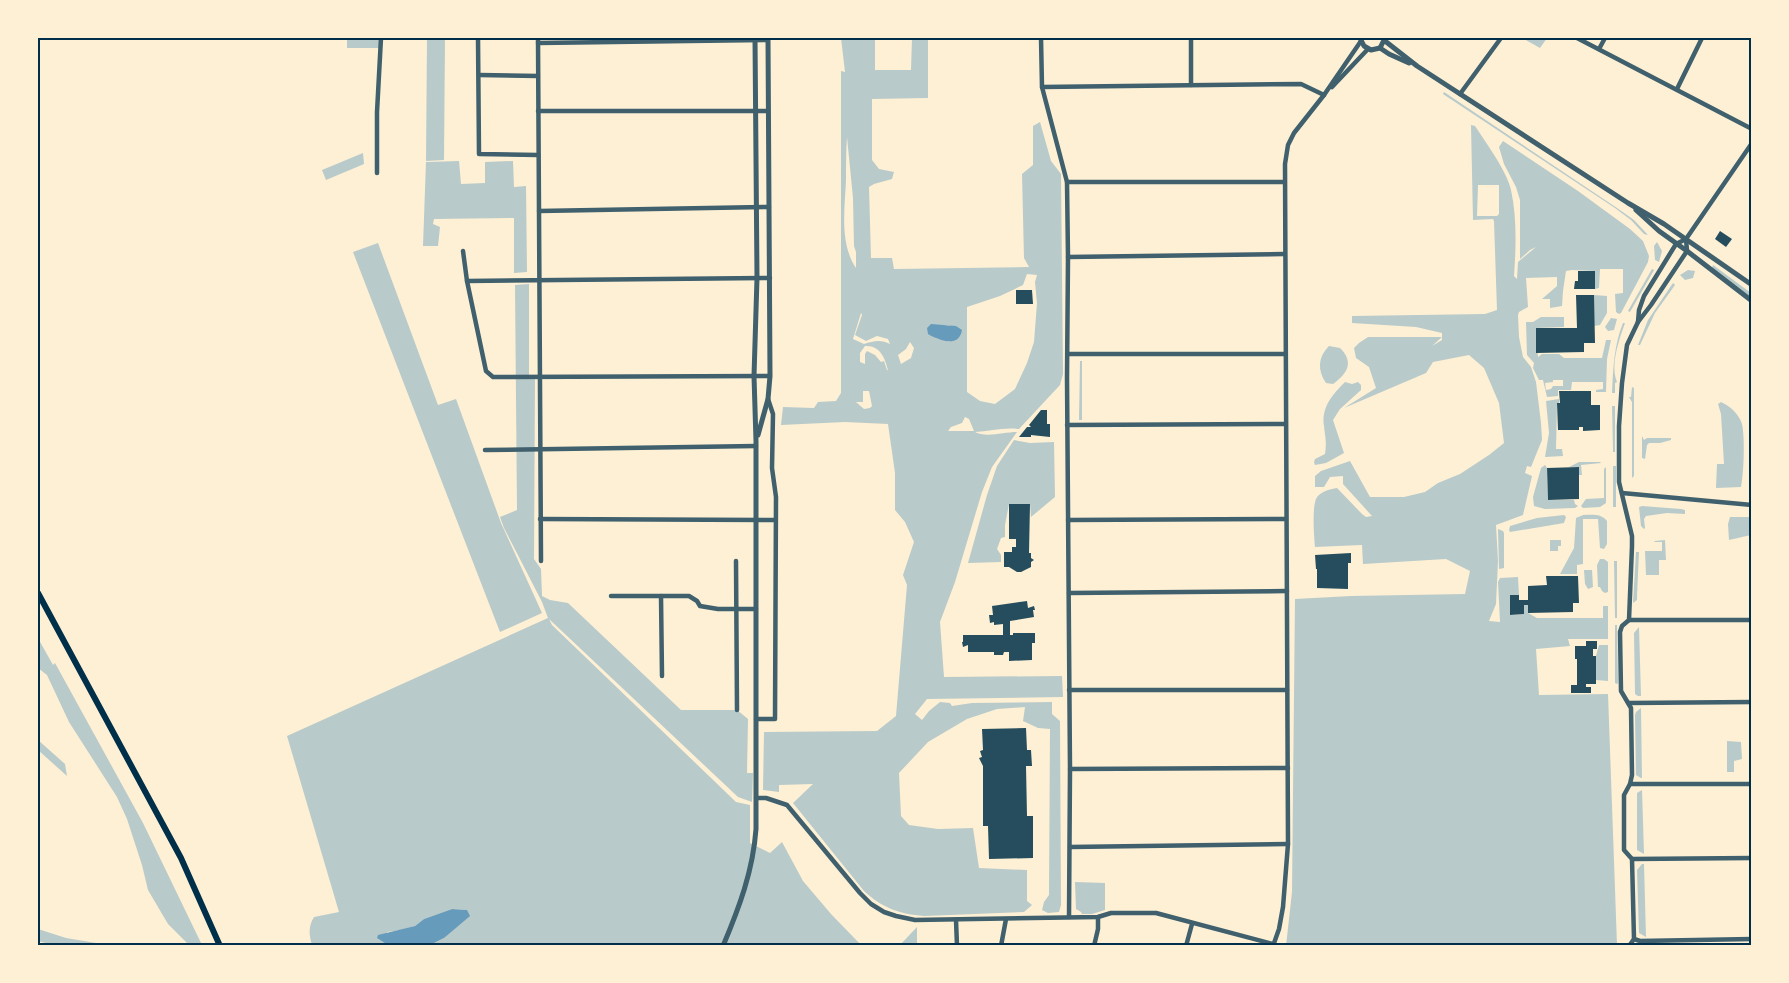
<svg xmlns="http://www.w3.org/2000/svg" width="1789" height="983" viewBox="0 0 1789 983" font-family="Figtree,sans-serif">
<rect width="100%" height="100%" fill="#fdf0d5"/>
<!-- green -->
<g fill="#b9caca" fill-rule="evenodd">
<rect x="347" y="38" width="32" height="10"/>
<path d="M427,38H445L444,160L426,161Z"/>
<path d="M841,38H875V70H911L912,38H928V98L872,99V160L879,169L894,172L892,179L874,184L869,187L871,258H892L894,269L1029,267L1024,258L1022,174L1033,165V126L1040,122L1051,161L1061,174L1063,374L1060,385L1019,429C1004,427 990,431 975,432C986,438 1004,432 1017,432L992,467L982,492L955,582L940,622L944,677L1062,676L1063,697L927,699L915,714L922,720L929,711L940,702L950,703L952,706L972,703L1052,702V714L1060,721L1061,905L1059,912L1048,913L1042,910L1044,902L1049,895L1050,729L1038,728L1023,721L1025,707L997,709L967,719L928,742L899,773L901,816L909,825L938,829L973,828L979,868L1027,870V901L1032,905L1024,912L924,916C900,914 882,908 864,891L793,803L813,784L779,785V792L763,790L764,732L877,731L896,716L907,585L903,575L914,542L905,522L895,510V473L888,424L845,422L781,425L783,407L814,408L818,402L836,401L841,393V71L845,72ZM847,137L853,198L854,246L856,252V268C839,243 845,207 846,180C846,166 846,151 847,137ZM1027,274L1037,275L1035,282L1037,303L1034,342L1027,363L1015,389L995,404L980,401L967,392V307L1000,296L1023,285ZM861,313L862,315L855,335L866,341L877,336L888,339L890,344C881,339 873,341 864,344L853,339ZM936,325H950V342L935,338ZM910,342L914,348L911,358L901,364L898,355L906,349ZM865,346C880,345 885,358 888,370H887L884,361L881,362L875,355L867,351L865,354V364L860,362V353ZM863,391H869L872,406L870,408L864,409L856,402H863ZM965,417L969,419L974,431H948L951,427L962,423Z"/>
<path d="M1522,38H1547L1540,48Z"/>
<path d="M1444,92L1617,208L1634,220L1648,235L1644,234L1631,220L1615,208L1443,94Z"/>
<path d="M1471,125L1475,126C1486,143 1507,171 1511,190C1517,217 1516,248 1514,276L1517,279L1518,262L1536,247L1530,250L1520,259V200L1516,187L1504,164L1499,147L1503,141L1578,191L1630,229L1643,241L1649,256L1648,262L1621,313L1619,314L1616,312L1615,294L1623,293V269H1600L1599,288L1595,289V271L1572,270L1566,271L1563,291L1562,306L1550,308V299H1542L1557,286V277L1526,278L1528,307L1519,312L1518,315L1519,337L1523,357L1531,367L1536,382L1541,423L1542,440L1531,467L1527,466L1525,473L1532,476L1523,515L1496,525L1498,561L1496,604L1489,621L1500,622L1498,582L1500,578L1518,577L1519,595H1510L1511,615L1524,614V605H1528V613L1537,618H1603V606H1608V639H1568L1570,646L1536,649L1539,695L1608,694L1617,945L1286,946L1292,892L1295,599L1351,596L1465,594L1470,571L1446,559L1363,564L1362,545L1315,547C1314,536 1312,509 1316,499C1319,492 1330,489 1337,488L1362,514L1366,517L1372,516L1343,484V476L1330,477L1324,487H1315V476L1321,471L1350,461L1370,497H1404L1425,492L1438,483L1460,474L1489,455L1504,443L1499,403L1484,368L1469,355L1433,362L1426,373L1344,408L1376,388L1369,367L1356,358L1354,348L1359,343L1368,337H1442L1432,346L1442,340V333L1416,327L1352,323V316L1485,314L1497,310L1494,221L1493,219L1473,220ZM1478,185H1499V214L1497,216H1477Z"/>
<path d="M363,153L364,164L326,180L322,170Z"/>
<path d="M459,161L461,184L485,183V162L513,161L514,187L526,186L527,272L514,273V218L434,219L433,224L440,227L438,246H423L426,162Z"/>
<path d="M1657,242L1662,251L1659,262L1655,260L1654,246Z"/>
<path d="M378,243L438,405L456,399L501,523L542,613L500,632L353,252Z"/>
<path d="M1713,265L1751,293V297L1712,268Z"/>
<path d="M1652,269L1654,270L1630,312L1628,311Z"/>
<path d="M1688,270L1695,271L1693,278L1685,280L1680,275Z"/>
<path d="M1673,283L1675,285L1655,313L1640,345H1638L1648,320Z"/>
<path d="M529,284V376H535L534,559L541,569L542,596L550,600L568,603L681,710H737L748,719L747,773H753L752,802L738,797L549,619L552,625L736,802L750,805V843L770,853L782,842L803,881L831,914L861,945H430L444,938L467,910L452,909L424,919L415,926L401,930L387,932L385,944L388,945H312C309,935 308,927 314,917L339,912L287,736L548,618L542,602L504,528L500,517L517,510L515,285Z"/>
<path d="M1594,295L1607,296V313L1600,325L1594,326Z"/>
<path d="M1541,317H1564V327L1536,328L1538,357L1542,354H1559L1564,358H1602L1606,340H1611L1607,359L1606,392H1596V390L1603,389V382H1572L1571,390H1558V396L1547,397L1543,380H1539L1533,368L1534,363L1527,355L1526,322H1533ZM1553,380H1563V386H1553L1551,389L1546,390L1545,383L1553,382Z"/>
<path d="M1611,318L1617,319L1614,330L1608,331L1605,327Z"/>
<path d="M1623,323H1625C1619,340 1610,365 1617,382L1615,383V393H1612C1613,369 1614,345 1623,323Z"/>
<path d="M1329,346L1340,348C1354,362 1348,373 1333,384L1326,383C1317,370 1318,357 1329,346Z"/>
<path d="M1080,361H1082V420H1079Z"/>
<path d="M1345,382L1352,384L1358,382L1361,385V390L1340,409L1333,420L1344,453L1326,463L1315,465L1314,462L1315,459L1325,454C1327,442 1325,437 1324,426C1321,407 1333,394 1345,382Z"/>
<path d="M1632,387L1634,388V476L1632,478V402L1629,397H1631Z"/>
<path d="M1559,399V403L1557,404L1556,449H1562L1563,456L1545,457L1549,433L1546,401Z"/>
<path d="M1721,402C1730,406 1739,414 1742,424C1745,438 1744,472 1741,487L1716,488L1717,464H1724L1721,414L1718,404Z"/>
<path d="M1612,406H1615V452H1613Z"/>
<path d="M1642,436L1644,440L1647,438H1671V440L1660,443H1649L1647,445L1645,459L1642,458Z"/>
<path d="M1014,440L1030,443L1054,442L1055,497L1031,517L1030,504H1009L1005,525V537L1001,538L997,549L1001,555V562L968,563L987,495L997,466Z"/>
<path d="M1579,462H1600L1601,463L1581,465L1582,475H1579V467H1569Z"/>
<path d="M1545,465L1547,468L1548,500H1574L1575,504L1578,506L1575,508L1545,509L1534,506L1533,497L1541,468Z"/>
<rect x="1613" y="466" width="3" height="41"/>
<path d="M1606,467V503L1600,507L1583,508L1581,506L1586,499L1604,498V469Z"/>
<path d="M1642,506L1681,509L1685,510V514L1667,513L1646,516L1644,519L1645,528L1644,529L1641,526L1639,507Z"/>
<path d="M1564,515L1566,517L1564,523L1510,532L1509,530L1510,526L1537,518Z"/>
<path d="M1583,515C1591,515 1601,513 1607,521V544L1604,549L1600,548L1598,519H1583V564L1577,565V574H1560L1574,548L1576,518Z"/>
<path d="M1730,517H1751V535L1729,540L1728,524Z"/>
<path d="M1498,529L1503,531L1504,533V568L1499,569Z"/>
<path d="M1550,540H1561V546H1558V551H1550Z"/>
<path d="M1665,540L1666,560H1659V575H1646L1645,551H1662V542H1654L1655,541Z"/>
<path d="M1636,552H1639L1637,596V600L1633,603Z"/>
<path d="M1600,559H1604L1608,562V592L1605,593L1602,591L1600,587H1598L1597,565Z"/>
<path d="M1614,561H1617V618H1615Z"/>
<path d="M1584,570H1592L1593,587L1588,589L1585,584Z"/>
<path d="M1615,625H1617L1618,683L1617,684L1615,683Z"/>
<path d="M1639,627L1641,696H1638L1635,694L1634,633Z"/>
<path d="M39,640L53,665L55,663L143,823L202,945H189L168,924L148,890L142,865L127,819L117,797L69,722L47,675L38,668V641Z"/>
<path d="M1599,645H1608V681L1596,680V656Z"/>
<path d="M1641,708L1642,778H1641L1636,775L1635,715L1636,712Z"/>
<path d="M38,740L65,764L67,776L38,750Z"/>
<path d="M1727,741L1741,742L1742,759L1734,761V772H1727Z"/>
<path d="M1642,790L1644,854L1637,850V793Z"/>
<path d="M1642,864H1644L1646,937L1639,933L1637,870Z"/>
<path d="M1075,882L1105,883V910L1092,914H1082L1081,912L1076,909Z"/>
<path d="M917,927V945H900Z"/>
<path d="M38,929L66,938L108,945H53L38,941Z"/>
</g>
<!-- water -->
<g fill="#669bbc">
<path d="M931,324L956,326L962,330C959,348 940,341 928,334L927,328Z"/>
<path d="M452,909L467,910L470,916L444,938L430,945H388L377,938L378,935L415,926L424,919Z"/>
</g>
<!-- building -->
<g fill="#264d5e">
<path d="M1720,231L1732,239L1726,247L1715,239Z"/>
<path d="M1578,271H1595V289H1574L1575,281H1578Z"/>
<path d="M1016,290H1032L1033,304H1016Z"/>
<path d="M1576,295H1594L1595,343H1584V352L1536,353V328H1577Z"/>
<path d="M1559,391H1591V405H1600V430L1583,431V427H1579V430H1558L1557,403H1560Z"/>
<path d="M1041,410H1047V424H1050V437L1031,435V437H1019L1027,427H1031L1029,425Z"/>
<path d="M1579,467V499L1548,500L1547,468Z"/>
<path d="M1009,504H1030L1029,553H1031V558L1034,560L1031,562V567L1021,572H1017L1009,567H1004V552H1012V547H1016V539H1009Z"/>
<path d="M1351,553V563H1348V589L1317,588V569H1316L1315,555Z"/>
<path d="M1546,576H1578L1579,603H1573V612L1528,613V605H1524V614L1510,615V595H1519V600H1528V586L1547,585Z"/>
<path d="M1027,601L1028,608L1034,606L1035,610H1033L1034,617L1010,621V635H1013V633H1035V643H1032V660L1009,661V652H1004L1003,655H994V652H968V645L963,647L962,642H963V635H1003V624L994,625V622L990,623L989,615H993L992,606Z"/>
<path d="M1586,641H1597V649H1593V656H1596V684H1586V687H1591V693H1571V685H1577V659H1575V646H1586Z"/>
<path d="M1026,728L1027,750H1031L1032,766H1026L1027,816H1033V858L989,859L988,826H983V766L979,758L982,757L980,751L983,750L982,729Z"/>
</g>
<g fill="none" stroke-linecap="round" stroke-linejoin="round">
<!-- minor -->
<g stroke="#3f606c" stroke-width="4.5">
<path d="M478,38L479,154L538,155"/>
<path d="M538,38L541,561"/>
<path d="M1041,38L1042,87L1067,182L1068,257L1067,378L1070,769L1069,917"/>
<path d="M1191,38V85"/>
<path d="M1577,38L1752,129"/>
<path d="M538,43L767,40"/>
<path d="M1599,49L1605,38"/>
<path d="M479,75L538,76"/>
<path d="M1042,87L1301,84L1324,95"/>
<path d="M1332,87L1368,49"/>
<path d="M1677,89L1702,38"/>
<path d="M1460,94L1501,38"/>
<path d="M538,111H768"/>
<path d="M377,173V112L381,38"/>
<path d="M1067,182H1284"/>
<path d="M539,211L769,207"/>
<path d="M463,251L467,281L486,371L493,377L770,376"/>
<path d="M1068,257L1284,254"/>
<path d="M467,281L770,278"/>
<path d="M1638,322L1651,305L1687,251L1686,239"/>
<path d="M1068,354H1285"/>
<path d="M1067,425L1285,424"/>
<path d="M485,450L756,446"/>
<path d="M1622,493L1752,505"/>
<path d="M540,519L775,520"/>
<path d="M1068,520L1286,519"/>
<path d="M736,561L737,710"/>
<path d="M1069,593L1287,591"/>
<path d="M611,596H689L697,601L700,606L718,609H756"/>
<path d="M661,596L662,676"/>
<path d="M1629,620H1752"/>
<path d="M1069,690H1287"/>
<path d="M1629,703L1752,702"/>
<path d="M756,719H775L776,497L772,468L773,414L768,399"/>
<path d="M1070,769L1288,768"/>
<path d="M1630,784H1752"/>
<path d="M756,798H766L787,805L860,893L871,904L884,912L896,916L915,920L1098,917L1111,913H1156L1273,944"/>
<path d="M1070,847L1288,844"/>
<path d="M1632,859L1752,858"/>
<path d="M956,920L957,946"/>
<path d="M1634,939L1640,941L1752,939"/>
<path d="M1001,946L1006,919"/>
<path d="M1094,946L1098,929V917"/>
<path d="M1186,946L1192,924"/>
<path d="M1273,946L1279,929L1283,907L1288,844L1285,164L1288,145L1294,133L1324,95L1361,41"/>
<path d="M1629,946L1634,939L1632,859L1624,850V795L1630,784L1632,775L1631,708L1621,691L1620,632L1622,626L1629,620L1632,546V536L1619,482V426L1622,383L1627,345L1638,322L1639,310L1644,296L1676,244L1686,239L1752,143"/>
</g>
<!-- tertiary -->
<g stroke="#3f606c" stroke-width="5">
<path d="M1360,38L1364,46L1371,50L1380,48L1385,38"/>
<path d="M1385,41L1417,66L1628,203L1664,224L1752,285"/>
<path d="M1380,48L1389,54L1409,63"/>
<path d="M1636,210L1659,231L1687,251L1752,301"/>
<path d="M758,435L768,399L770,376L768,38"/>
<path d="M723,946C739,908 753,871 756,829V441L754,376L757,278L755,38"/>
</g>
<!-- secondary -->
<path stroke="#003049" stroke-width="6" d="M38,593L181,858L220,946"/>
</g>
<!-- border -->
<rect width="1789" height="983" fill="none" stroke="#fdf0d5" stroke-width="78"/>
<rect x="39" y="39" width="1711" height="905" fill="none" stroke="#003049" stroke-width="2"/>
</svg>
